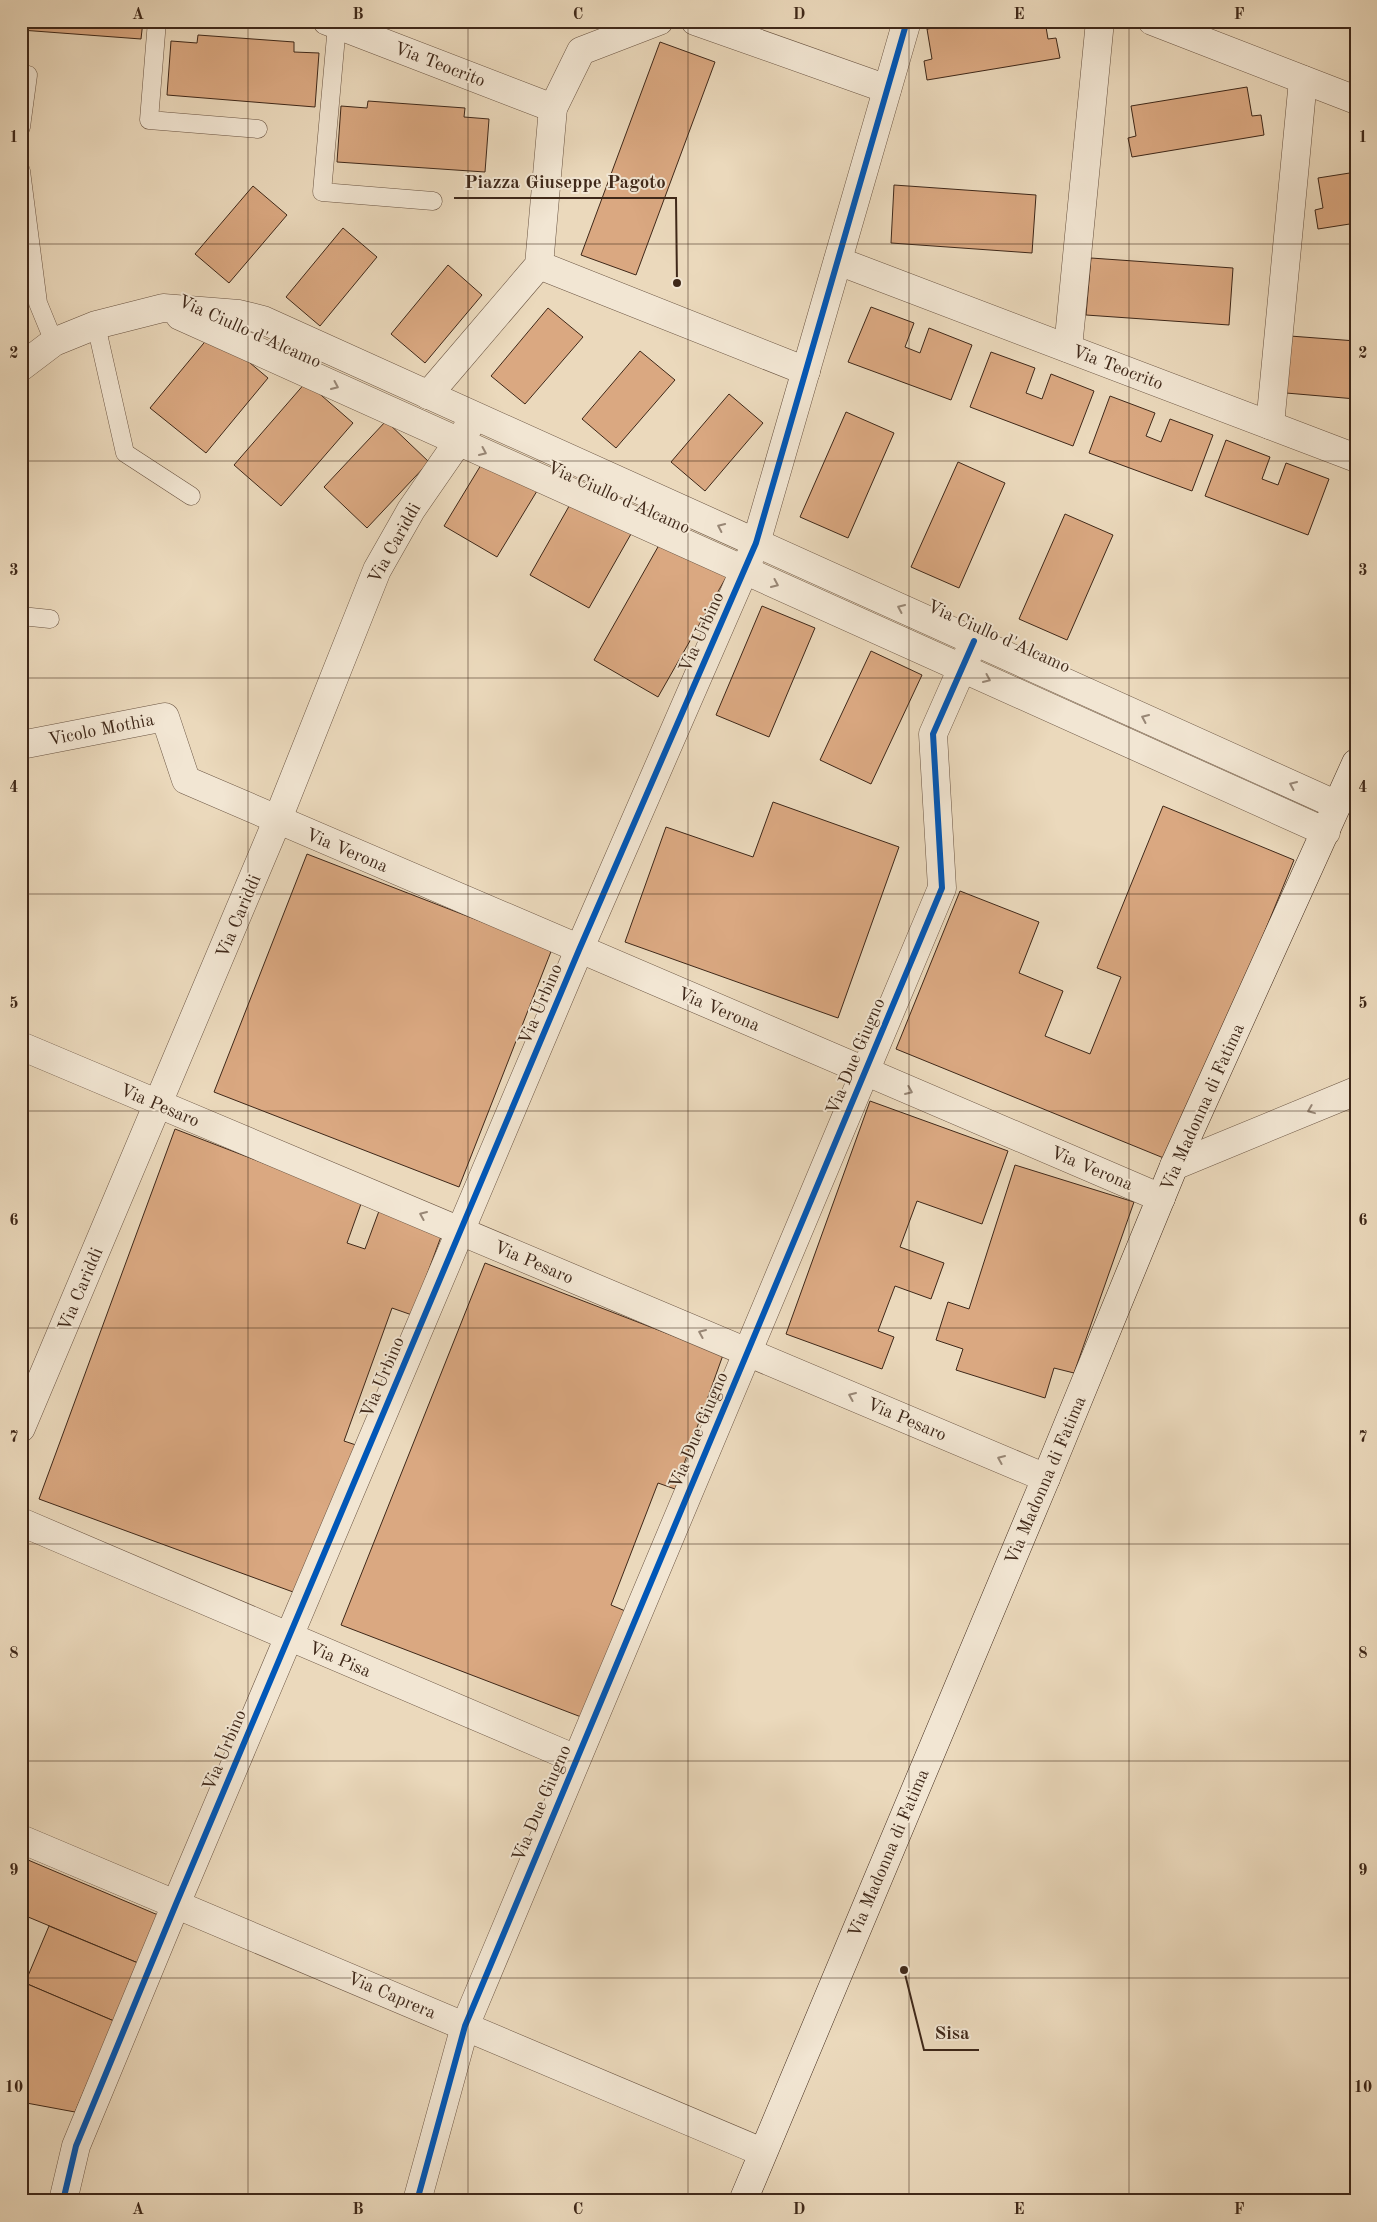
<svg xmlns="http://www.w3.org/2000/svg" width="1377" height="2222" viewBox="0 0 1377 2222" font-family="'Old Standard TT',serif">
<rect width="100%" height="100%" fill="#ebd9bc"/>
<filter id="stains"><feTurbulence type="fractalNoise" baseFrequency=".004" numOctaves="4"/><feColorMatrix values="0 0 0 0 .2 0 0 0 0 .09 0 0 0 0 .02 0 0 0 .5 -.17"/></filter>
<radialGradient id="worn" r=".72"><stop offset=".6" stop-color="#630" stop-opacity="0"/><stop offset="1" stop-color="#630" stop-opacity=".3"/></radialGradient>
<!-- building -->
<g fill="#daa881" stroke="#3f2819">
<path d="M21,21H143L141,39L21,30Z"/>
<path d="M976,21H1045L1048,39L1056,38L1060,58L927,80L924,61L932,59L927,29Z"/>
<path d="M198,35L294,42V52L319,53L315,107L167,95L171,41L197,43Z"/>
<path d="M660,42L715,62L636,275L581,255Z"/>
<path d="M1247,87L1252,116L1261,115L1264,135L1132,157L1128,138L1136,136L1131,106Z"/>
<path d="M368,101L465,108L464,117L489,119L485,172L337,162L341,106L367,108Z"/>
<path d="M1356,172V223L1318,229L1315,210L1323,208L1318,178Z"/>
<path d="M894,185L1036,195L1032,253L891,243Z"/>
<path d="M253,186L287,215L229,283L195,254Z"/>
<path d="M343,228L377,257L320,326L286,297Z"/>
<path d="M1091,258L1233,268L1229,325L1086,315Z"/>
<path d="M448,265L482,295L425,363L391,334Z"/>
<path d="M871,307L914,323L905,347L920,353L929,328L972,345L951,400L848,362Z"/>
<path d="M548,308L583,337L525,404L491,376Z"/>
<path d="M213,332L268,378L206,453L150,408Z"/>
<path d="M1290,336L1356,341V399L1286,393Z"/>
<path d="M640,351L675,380L616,448L582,419Z"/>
<path d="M991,352L1035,368L1026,393L1042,399L1051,374L1094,391L1073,446L970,407Z"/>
<path d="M306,382L353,423L281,506L234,465Z"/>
<path d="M729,394L763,423L705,491L671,462Z"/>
<path d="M1110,396L1155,413L1146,436L1161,442L1170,419L1213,435L1192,491L1089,453Z"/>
<path d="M846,412L894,433L848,538L800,517Z"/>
<path d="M386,421L429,462L367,528L324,487Z"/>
<path d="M1226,440L1270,457L1262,479L1278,485L1286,463L1329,479L1308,535L1205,496Z"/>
<path d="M484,460L537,491L497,557L444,526Z"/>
<path d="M958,462L1005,483L959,588L911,567Z"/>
<path d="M572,501L631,534L589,608L530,575Z"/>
<path d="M1065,514L1113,535L1067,640L1019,619Z"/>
<path d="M663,538L728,574L658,697L594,660Z"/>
<path d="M762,606L815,628L769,737L716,715Z"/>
<path d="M871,651L922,675L871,784L820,760Z"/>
<path d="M773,802L899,847L838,1018L625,942L666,827L753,857Z"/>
<path d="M1163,806L1294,860L1171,1161L896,1049L960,891L1039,922L1019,973L1063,991L1045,1036L1090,1054L1121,977L1097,968Z"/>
<path d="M307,854L552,949L459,1187L214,1092Z"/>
<path d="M870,1101L1008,1151L982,1224L917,1201L900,1247L944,1263L931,1299L895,1286L878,1331L894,1337L882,1369L786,1334Z"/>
<path d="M175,1129L362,1201L347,1243L365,1249L379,1211L442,1234L412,1315L392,1308L344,1441L359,1446L304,1596L39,1499Z"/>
<path d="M1015,1165L1134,1202L1074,1373L1054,1368L1045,1398L956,1370L963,1349L936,1340L948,1302L969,1309Z"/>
<path d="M485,1263L723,1355L675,1489L658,1483L611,1605L630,1613L589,1720L341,1625Z"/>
<path d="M21,1857L158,1915L138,1963L21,1914Z"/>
<path d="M49,1926L138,1963L114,2021L25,1983Z"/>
<path d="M25,1983L114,2021L75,2112L21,2102V1993Z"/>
</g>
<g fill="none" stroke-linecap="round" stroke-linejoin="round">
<!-- lane casing -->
<g stroke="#6a5442" stroke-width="19">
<g id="lane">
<path d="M157,21L149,120L258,129"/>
<path d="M337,25L322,192L433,201"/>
<path d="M21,127L28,75"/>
<path d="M21,171L38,303L54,342"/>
<path d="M96,325L125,453L191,496"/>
<path d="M21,616L50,619"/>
</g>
</g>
<!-- street casing -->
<g stroke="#6a5442" stroke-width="29">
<g id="street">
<path d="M327,21L553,108"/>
<path d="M695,21L887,89"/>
<path d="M1152,21L1356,100"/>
<path d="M838,261L1356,458"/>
<path d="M539,265L806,371"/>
<path d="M180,316L1326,832"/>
<path d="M1068,348L1100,21"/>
<path d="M21,367L54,342L96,325L163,308L239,314L263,320L1337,805"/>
<path d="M428,395L539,265L553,108L581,51L659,21"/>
<path d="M1270,425L1303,80"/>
<path d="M21,745L165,717L186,780L1161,1198"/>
<path d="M21,1046L1046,1478"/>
<path d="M1174,1166L1356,1091"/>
<path d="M21,1428L277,821L377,570L411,510L469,426"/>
<path d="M21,1522L576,1759"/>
<path d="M21,1839L762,2152"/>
<path d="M63,2201L76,2146L176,1904L579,950L756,543L907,21"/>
<path d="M417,2201L465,2026L942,888L933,734L974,641"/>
</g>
</g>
<!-- secondary casing -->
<g stroke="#3f2819" stroke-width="29">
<path id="secondary" d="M743,2201L1046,1478L1174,1166L1356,763"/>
</g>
<!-- lane -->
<use href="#lane" stroke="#f2e6d3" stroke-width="18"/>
<!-- street -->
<use href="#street" stroke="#f2e6d3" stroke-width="28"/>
<!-- secondary -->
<use href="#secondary" stroke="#f2e6d3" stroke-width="28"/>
<!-- cycleway casing -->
<g stroke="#f2e6d3" stroke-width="9">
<g id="cycleway">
<path d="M63,2201L76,2146L176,1904L579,950L756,543L907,21"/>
<path d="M417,2201L465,2026L942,888L933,734L974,641"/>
</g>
</g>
<!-- cycleway -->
<use href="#cycleway" stroke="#0057b8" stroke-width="6"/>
</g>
<!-- one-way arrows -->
<defs><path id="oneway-chevron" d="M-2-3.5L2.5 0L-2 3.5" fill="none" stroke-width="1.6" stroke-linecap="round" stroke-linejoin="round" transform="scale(1.25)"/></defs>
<g stroke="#988776">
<use href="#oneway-chevron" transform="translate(335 386) rotate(24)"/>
<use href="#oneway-chevron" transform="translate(483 452) rotate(24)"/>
<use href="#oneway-chevron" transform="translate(721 527) rotate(-155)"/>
<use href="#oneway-chevron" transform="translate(775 584) rotate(24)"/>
<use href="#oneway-chevron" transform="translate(901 608) rotate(-156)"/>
<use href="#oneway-chevron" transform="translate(987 679) rotate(24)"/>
<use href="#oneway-chevron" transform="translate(1145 718) rotate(-156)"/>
<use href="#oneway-chevron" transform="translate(1293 785) rotate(-156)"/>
<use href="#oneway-chevron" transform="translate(909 1091) rotate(23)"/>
<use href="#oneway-chevron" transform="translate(1311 1110) rotate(158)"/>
<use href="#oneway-chevron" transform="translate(423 1215) rotate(-157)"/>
<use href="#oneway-chevron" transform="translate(702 1333) rotate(-157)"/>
<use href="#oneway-chevron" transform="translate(852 1396) rotate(-157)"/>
<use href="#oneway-chevron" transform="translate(1001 1459) rotate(-157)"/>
</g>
<!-- grid -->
<path fill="none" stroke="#3f2819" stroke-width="1" stroke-opacity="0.55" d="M248,21V2201M468,21V2201M688,21V2201M909,21V2201M1129,21V2201M21,244H1356M21,461H1356M21,678H1356M21,894H1356M21,1111H1356M21,1328H1356M21,1544H1356M21,1761H1356M21,1978H1356"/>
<g text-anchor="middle" stroke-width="4" stroke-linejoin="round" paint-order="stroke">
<!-- street labels -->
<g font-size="18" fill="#3f2819" stroke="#f2e6d3">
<text transform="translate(440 64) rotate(21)" y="6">Via Teocrito</text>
<text transform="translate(250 331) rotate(24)" y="6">Via Ciullo d'Alcamo</text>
<text transform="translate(1118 367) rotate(21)" y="6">Via Teocrito</text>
<text transform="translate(619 497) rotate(24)" y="6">Via Ciullo d'Alcamo</text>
<text transform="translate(394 543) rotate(-61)" y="6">Via Cariddi</text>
<text transform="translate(701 632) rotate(-66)" y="6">Via Urbino</text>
<text transform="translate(999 636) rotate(24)" y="6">Via Ciullo d'Alcamo</text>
<text transform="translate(101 729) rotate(-11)" y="6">Vicolo Mothia</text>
<text transform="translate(347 850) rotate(23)" y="6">Via Verona</text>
<text transform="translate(238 916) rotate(-67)" y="6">Via Cariddi</text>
<text transform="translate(540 1004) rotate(-67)" y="6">Via Urbino</text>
<text transform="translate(719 1009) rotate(23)" y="6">Via Verona</text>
<text transform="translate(855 1056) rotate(-67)" y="6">Via Due Giugno</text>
<text transform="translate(160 1105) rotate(23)" y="6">Via Pesaro</text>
<text transform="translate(1202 1107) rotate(-66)" y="6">Via Madonna di Fatima</text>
<text transform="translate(1092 1168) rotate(23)" y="6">Via Verona</text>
<text transform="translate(534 1262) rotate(23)" y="6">Via Pesaro</text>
<text transform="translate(80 1289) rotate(-67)" y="6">Via Cariddi</text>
<text transform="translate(382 1377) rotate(-67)" y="6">Via Urbino</text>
<text transform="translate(907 1419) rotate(23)" y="6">Via Pesaro</text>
<text transform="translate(698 1430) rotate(-67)" y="6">Via Due Giugno</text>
<text transform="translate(1045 1480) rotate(-67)" y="6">Via Madonna di Fatima</text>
<text transform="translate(340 1659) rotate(23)" y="6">Via Pisa</text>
<text transform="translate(224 1750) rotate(-67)" y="6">Via Urbino</text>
<text transform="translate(541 1803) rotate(-67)" y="6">Via Due Giugno</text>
<text transform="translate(888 1853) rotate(-67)" y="6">Via Madonna di Fatima</text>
<text transform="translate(392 1995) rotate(23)" y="6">Via Caprera</text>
</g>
</g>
<!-- callouts -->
<path fill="none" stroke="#3f2819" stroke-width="2" d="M677 283L676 198H454M904 1970L924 2050H979"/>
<g fill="#3f2819" stroke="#f2e6d3" stroke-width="2">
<circle cx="677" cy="283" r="5"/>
<circle cx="904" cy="1970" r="5"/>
</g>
<g font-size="19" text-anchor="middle" font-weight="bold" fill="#3f2819" stroke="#f2e6d3" stroke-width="4" stroke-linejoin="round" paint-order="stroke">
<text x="565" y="188">Piazza Giuseppe Pagoto</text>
<text x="952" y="2039">Sisa</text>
</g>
<!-- margin -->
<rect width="1377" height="2222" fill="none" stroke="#ebd9bc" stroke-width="55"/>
<rect x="28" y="28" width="1322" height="2166" fill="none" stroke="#3f2819" stroke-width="2"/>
<g font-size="16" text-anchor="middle" font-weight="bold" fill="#3f2819">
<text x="138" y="19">A</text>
<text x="358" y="19">B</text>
<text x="578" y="19">C</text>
<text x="799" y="19">D</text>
<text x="1019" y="19">E</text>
<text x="1239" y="19">F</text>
<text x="14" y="142">1</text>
<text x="1363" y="142">1</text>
<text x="14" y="358">2</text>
<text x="1363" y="358">2</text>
<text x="14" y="575">3</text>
<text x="1363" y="575">3</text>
<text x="14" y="792">4</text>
<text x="1363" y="792">4</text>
<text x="14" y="1008">5</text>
<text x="1363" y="1008">5</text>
<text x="14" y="1225">6</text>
<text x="1363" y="1225">6</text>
<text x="14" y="1442">7</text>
<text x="1363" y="1442">7</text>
<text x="14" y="1658">8</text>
<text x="1363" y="1658">8</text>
<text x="14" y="1875">9</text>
<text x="1363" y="1875">9</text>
<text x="14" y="2092">10</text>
<text x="1363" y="2092">10</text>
<text x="138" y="2214">A</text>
<text x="358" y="2214">B</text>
<text x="578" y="2214">C</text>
<text x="799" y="2214">D</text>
<text x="1019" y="2214">E</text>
<text x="1239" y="2214">F</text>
</g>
<rect width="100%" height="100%" filter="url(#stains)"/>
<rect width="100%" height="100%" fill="url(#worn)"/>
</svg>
